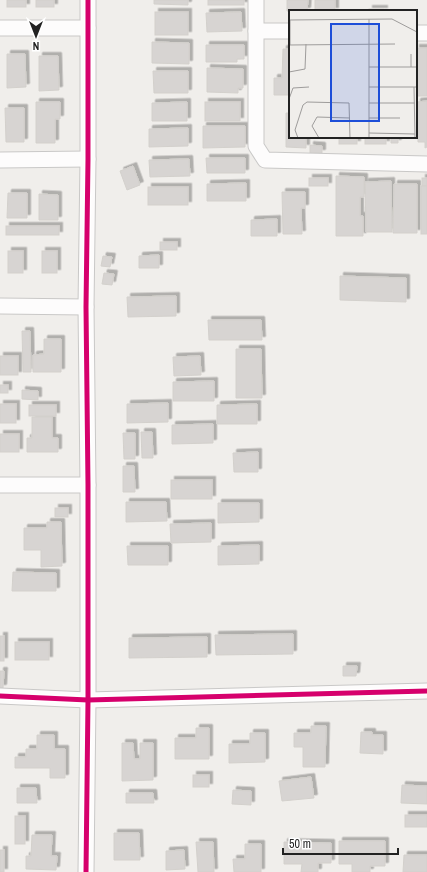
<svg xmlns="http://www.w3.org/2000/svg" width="427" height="872" viewBox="0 0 427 872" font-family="'Archivo Narrow',sans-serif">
<defs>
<filter id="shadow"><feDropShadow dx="3.5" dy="-3.5" stdDeviation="0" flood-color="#0004"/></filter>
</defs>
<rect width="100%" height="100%" fill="#f0eeeb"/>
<!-- building -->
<g fill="#d7d4d2" stroke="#d3d0cc" filter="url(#shadow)">
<rect x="7" y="0" width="19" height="7"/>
<rect x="36" y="0" width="18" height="7"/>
<path d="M154,0H188V5L154,4Z"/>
<rect x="208" y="0" width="36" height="5"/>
<path d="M287,0H308L307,11H287Z"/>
<rect x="315" y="0" width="20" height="11"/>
<rect x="369" y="9" width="15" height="2"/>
<rect x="155" y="12" width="33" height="23"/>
<path d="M241,12L242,31L207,32L206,13Z"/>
<path d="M152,42L189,43V64L152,63Z"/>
<path d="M206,45H244V59H237V62H206Z"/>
<rect x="416" y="48" width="11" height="48"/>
<path d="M283,49H290V95H274V78H282Z"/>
<path d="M7,54H25L26,87L7,88Z"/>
<path d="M39,56H58L59,90L39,91Z"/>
<path d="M207,68L243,69V88H238V93L207,92Z"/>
<path d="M153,71H188V93H154Z"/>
<path d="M427,101V147L425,148V142H418L417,102Z"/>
<path d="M36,102H60V119H55V143H36Z"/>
<path d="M187,102V121H152V103Z"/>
<rect x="205" y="102" width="35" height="19"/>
<path d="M5,108H24V142H6Z"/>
<path d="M286,113H290V137H306V148L286,147Z"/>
<path d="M203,126H245V147L203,148Z"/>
<path d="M188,128V146L149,147V129Z"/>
<rect x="339" y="137" width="18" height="7"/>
<rect x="365" y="137" width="21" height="7"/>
<path d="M391,137H410V138H398V143H391Z"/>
<path d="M310,145L322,146V153H310Z"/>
<path d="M206,158H245V173H207Z"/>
<path d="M189,159L190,176L150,177L149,160Z"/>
<path d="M133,166L140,185L127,190L120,171Z"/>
<path d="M336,176L364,177V197H360V216H363V236H336Z"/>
<rect x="309" y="178" width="19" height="8"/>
<rect x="422" y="178" width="5" height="8"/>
<path d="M391,181L392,232H366L365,182Z"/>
<path d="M246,183V201H207V184Z"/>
<path d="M394,184H417V233H393Z"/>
<rect x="421" y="186" width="6" height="48"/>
<rect x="148" y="187" width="40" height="18"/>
<path d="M282,192H305V208H301L302,234H283Z"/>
<path d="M8,193H27V218H7Z"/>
<path d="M39,194L58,195V220H39Z"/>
<path d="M277,219V236H251V220Z"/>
<rect x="6" y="226" width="53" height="9"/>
<rect x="160" y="242" width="17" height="8"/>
<rect x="8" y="251" width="15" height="22"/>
<rect x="42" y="251" width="15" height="22"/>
<path d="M159,255V268H139V256Z"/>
<path d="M103,256L112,257L110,267L101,266Z"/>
<path d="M104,273L114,274L112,285L102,284Z"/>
<path d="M340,276L406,278V302L340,300Z"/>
<path d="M176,296V316L128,317L127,297Z"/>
<path d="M208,320H261L262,340H209Z"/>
<path d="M22,331H30L31,372H23Z"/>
<path d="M44,339H61V372H33V355L44,354Z"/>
<path d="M236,349H261L262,398H236Z"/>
<rect x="0" y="356" width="18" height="19"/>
<path d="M200,356L201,375L174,376L173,357Z"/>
<path d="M214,381V401H173V382Z"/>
<rect x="0" y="385" width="8" height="8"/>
<path d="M22,390L38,391V400L22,399Z"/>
<path d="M168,403V422L127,423V404Z"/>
<rect x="0" y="404" width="16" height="19"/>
<path d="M257,404V424H217V405Z"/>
<rect x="29" y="405" width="27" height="11"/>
<path d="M32,417H52V438H58V452H27V438H32Z"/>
<path d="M213,424V443L172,444V425Z"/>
<path d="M141,432H152L153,458H142Z"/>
<path d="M123,433H135V459H124Z"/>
<rect x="0" y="434" width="19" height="18"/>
<path d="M258,452V472H234L233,453Z"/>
<path d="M123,466H134L135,492H123Z"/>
<rect x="171" y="480" width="41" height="19"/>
<path d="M126,502H166L167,521L126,522Z"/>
<path d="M218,503H259V522L218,523Z"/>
<rect x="55" y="508" width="13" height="9"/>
<path d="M47,522H61L62,566L41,567V550H24V528H47Z"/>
<path d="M211,523V542L171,543L170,524Z"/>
<path d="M259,545V564L218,565V546Z"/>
<path d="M127,546H168V565H128Z"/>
<path d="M13,572L56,573V591H12Z"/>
<path d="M293,634V654L216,655L215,635Z"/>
<rect x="0" y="636" width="4" height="25"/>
<path d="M207,637V657L129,658V638Z"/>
<rect x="15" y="642" width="34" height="18"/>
<path d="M343,666H357L356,676H343Z"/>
<path d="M0,671H4L3,688H0Z"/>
<path d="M311,726H326L325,767H303V747H294V733H311Z"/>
<path d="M196,728H209V759H175V738H196Z"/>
<path d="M361,732H372V735H383V754L360,753Z"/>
<path d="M250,733H265V762L229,763V744H250Z"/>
<path d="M37,735H54V749H65V778H50V768H15V757H26V749H37Z"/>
<path d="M122,743H133L134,759H140V743H153V780L122,781Z"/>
<rect x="193" y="775" width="16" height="12"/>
<path d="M311,777L314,798L282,801L279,781Z"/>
<path d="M402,785L427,786V804L401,803Z"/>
<path d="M17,788H36L37,803H17Z"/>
<path d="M233,790L251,791V805L232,804Z"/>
<path d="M126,793H153L154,803H126Z"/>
<rect x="405" y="815" width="22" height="12"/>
<rect x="15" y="816" width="10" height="28"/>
<path d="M114,833H139L140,860H114Z"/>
<path d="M32,835H52L51,856H57L56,870L26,869V856H31Z"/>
<path d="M339,841H385V866H370V872H352V864H339Z"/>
<path d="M196,842H213L214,872H198Z"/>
<path d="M284,842L331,843V863H318V872H301L302,864H284Z"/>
<path d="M245,844H261V872H234L233,859H245Z"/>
<rect x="0" y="850" width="4" height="22"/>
<path d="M184,850L185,869L166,870V851Z"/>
<path d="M404,855H427V872H403Z"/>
</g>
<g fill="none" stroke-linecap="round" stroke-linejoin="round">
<!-- street casing -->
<g stroke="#c9c8c7" stroke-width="17">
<g id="street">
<path d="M256,0V146L265,160L427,164"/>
<path d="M0,28H88"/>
<path d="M256,31H290"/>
<path d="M416,33H427"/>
<path d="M0,160L88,159"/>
<path d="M0,306L86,307"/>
<path d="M0,485H88"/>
<path d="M0,696L88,700L427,691"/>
<path d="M86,872L88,700V485L86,307L88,159V0"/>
</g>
</g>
<!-- street -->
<use href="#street" stroke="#fdfcfc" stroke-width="15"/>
<!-- cycleway casing -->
<g stroke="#fff" stroke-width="8">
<g id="cycleway">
<path d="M0,696L88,700L427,691"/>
<path d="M86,872L88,700V485L86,307L88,159V0"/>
</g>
</g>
<!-- cycleway -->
<use href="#cycleway" stroke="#d6006c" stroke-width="5"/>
</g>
<!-- overview -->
<g transform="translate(289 10)">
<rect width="128" height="128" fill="#f0eeeb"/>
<path fill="none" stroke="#9e9c9b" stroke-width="1" d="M0,10L103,9L128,22M0,35L106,34M1,35V10M80,57H128M122,57V44M0,62L16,59L17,34M80,77H128M125,77L126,128M0,89L4,78L20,77M80,93H126M80,108H111M80,123L126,124M9,128L6,120L14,95L18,92L60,93L61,128M30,128L23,116L28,107L61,108M80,128V9"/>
<path fill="#1d4ed8" fill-opacity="0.15" stroke="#1d4ed8" stroke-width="2" d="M42,14H90V111H42Z"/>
<rect width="128" height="128" fill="none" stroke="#222" stroke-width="2"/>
</g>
<!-- north arrow -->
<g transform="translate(36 36) rotate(180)" stroke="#ffffff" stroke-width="3" paint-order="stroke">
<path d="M0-3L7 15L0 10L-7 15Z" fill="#222222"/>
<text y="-6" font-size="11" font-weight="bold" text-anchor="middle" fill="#222222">N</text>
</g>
<!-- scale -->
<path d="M283 848v6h115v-6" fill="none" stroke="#222222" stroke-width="2"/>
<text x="289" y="848" font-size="12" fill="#222222" stroke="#ffffff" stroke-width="3" paint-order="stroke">50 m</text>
</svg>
